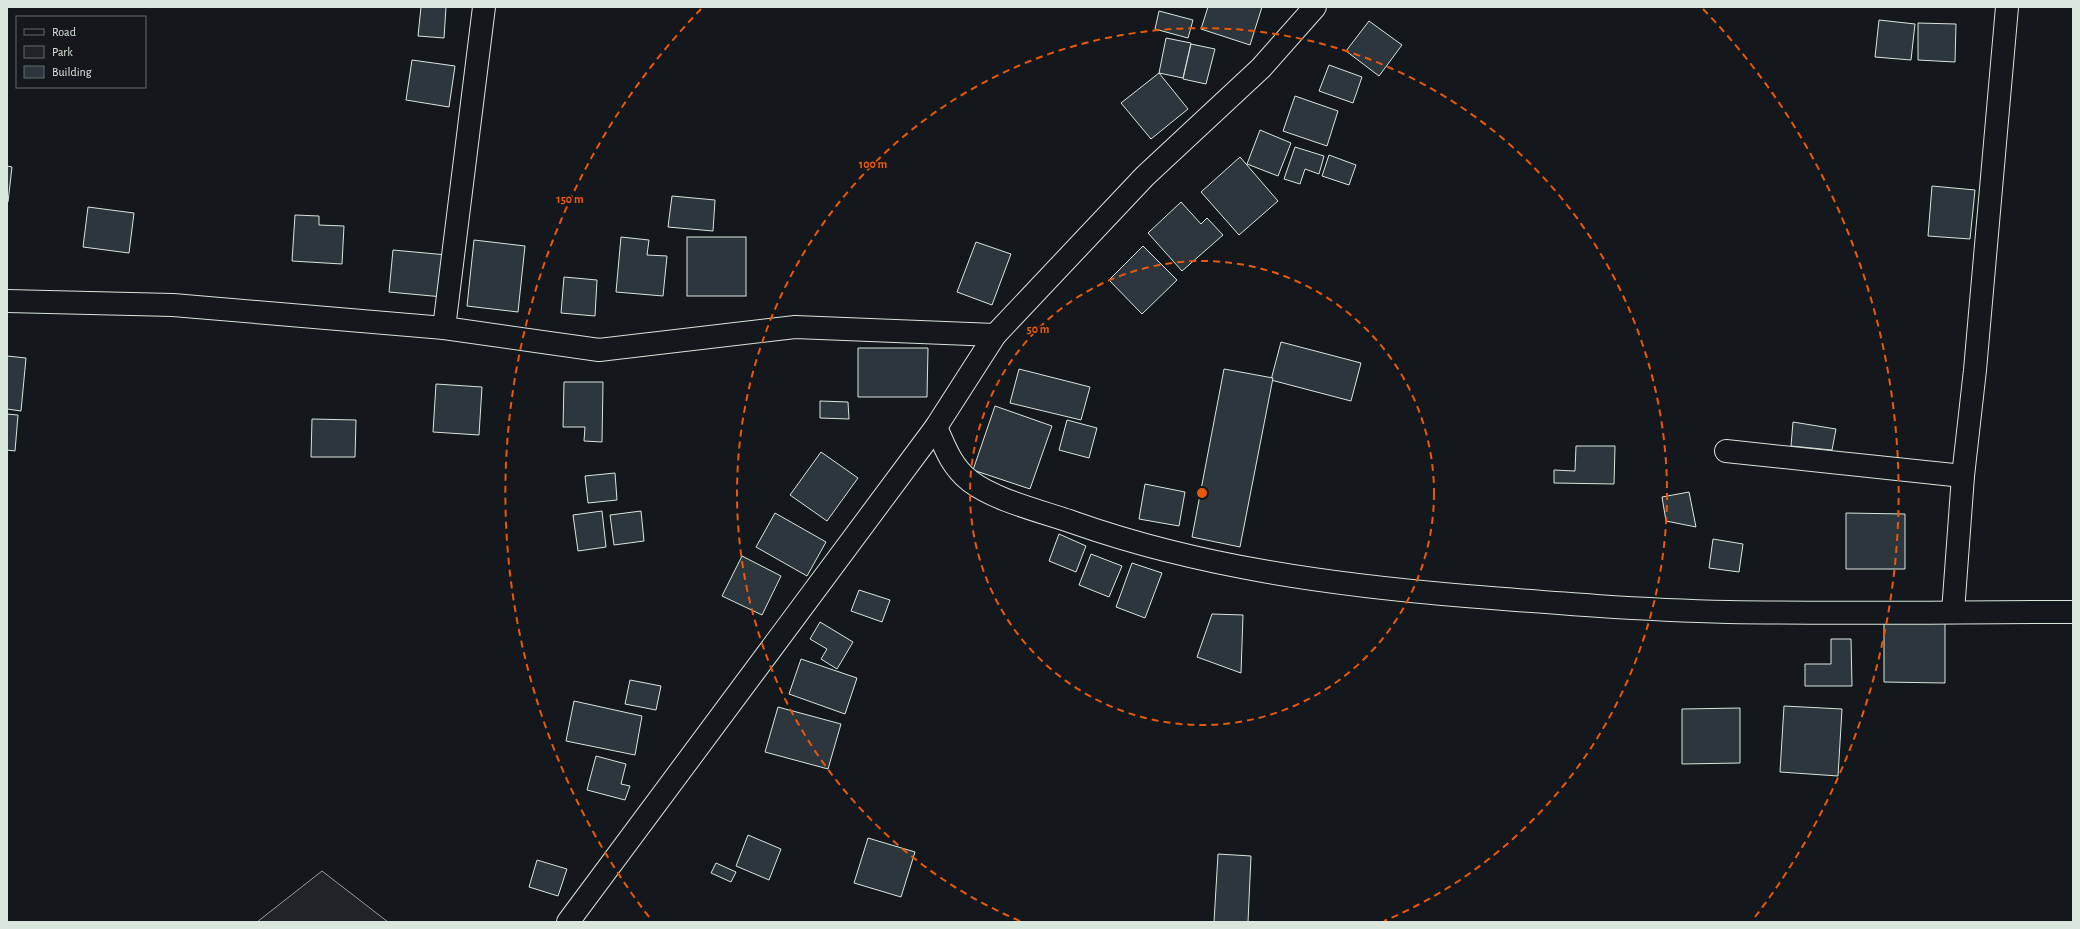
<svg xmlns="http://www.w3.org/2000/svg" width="2080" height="929" viewBox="0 0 2080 929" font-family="'Alegreya Sans',sans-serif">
<rect width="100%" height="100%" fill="#14181c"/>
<!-- green -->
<path fill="#202428" stroke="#939e99" d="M322,871L388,922H257Z"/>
<!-- building -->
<g fill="#2c363c" stroke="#d8e6dc">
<path d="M421,7H446L444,38L418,36Z"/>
<path d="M1208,7H1262L1250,45L1201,29Z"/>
<path d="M1159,11L1193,20L1188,38L1155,29Z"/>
<path d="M1879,20L1915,24L1911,60L1875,57Z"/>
<path d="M1369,21L1402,45L1379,76L1346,51Z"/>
<path d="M1918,23L1956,24L1955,62L1918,60Z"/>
<path d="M1166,38L1191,43L1183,78L1159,73Z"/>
<path d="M1191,44L1215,49L1206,84L1183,79Z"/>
<path d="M412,60L455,66L449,107L406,100Z"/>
<path d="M1329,65L1362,77L1353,103L1319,91Z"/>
<path d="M1159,73L1188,109L1151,139L1121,103Z"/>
<path d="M1295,96L1338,111L1327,146L1283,131Z"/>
<path d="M1260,130L1291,143L1278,176L1247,164Z"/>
<path d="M1295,147L1324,156L1319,174L1305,169L1300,184L1284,179Z"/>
<path d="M1329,155L1356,165L1349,185L1322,176Z"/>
<path d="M1240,157L1278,201L1239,235L1201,192Z"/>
<path d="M7,166L12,167L8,202H7Z"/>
<path d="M1932,186L1975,190L1970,239L1928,236Z"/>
<path d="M672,196L715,200L713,231L668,227Z"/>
<path d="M1181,202L1201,224L1207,218L1223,235L1182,271L1148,233Z"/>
<path d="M88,207L134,213L129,253L83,247Z"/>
<path d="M295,215L319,216V225L344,226L342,264L292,261Z"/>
<path d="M621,237L649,240L647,255L667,256L663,296L616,292Z"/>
<rect x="687" y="237" width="59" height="59"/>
<path d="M474,240L525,246L518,312L467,306Z"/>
<path d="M976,242L1011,254L992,305L957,292Z"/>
<path d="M1143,246L1177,280L1142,314L1109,280Z"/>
<path d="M393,250L447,255L443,297L389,292Z"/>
<path d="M564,277L597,280L595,316L561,313Z"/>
<path d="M1281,342L1361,363L1351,401L1271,380Z"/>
<path d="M858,348H928L927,397H858Z"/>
<path d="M7,356L26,358L21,411L7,409Z"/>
<path d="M1019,369L1090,387L1081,420L1010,403Z"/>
<path d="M1224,369L1273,378L1240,547L1192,537Z"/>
<path d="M564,382H603L602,442L584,441L585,427H563Z"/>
<path d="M436,384L482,387L479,435L433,432Z"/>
<path d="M820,401L848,402L849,419L820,418Z"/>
<path d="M995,406L1052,426L1030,489L973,470Z"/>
<path d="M7,414L18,415L15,451L7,450Z"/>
<path d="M312,419L356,420L355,457H311Z"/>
<path d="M1067,420L1097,428L1089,458L1059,450Z"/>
<path d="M1793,422L1836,429L1832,450L1791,446Z"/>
<path d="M1576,446H1615L1614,484L1554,483V470L1575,471Z"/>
<path d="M821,452L858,478L827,521L790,495Z"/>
<path d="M615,473L617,500L588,503L585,476Z"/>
<path d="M1145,484L1185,492L1179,526L1139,519Z"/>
<path d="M1689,492L1696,527L1666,521L1662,497Z"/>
<path d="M602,511L606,547L578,551L573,515Z"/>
<path d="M641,511L644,541L614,545L610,515Z"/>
<path d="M775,513L826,542L807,576L756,547Z"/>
<path d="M1846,513L1905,514V569H1846Z"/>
<path d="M1059,534L1086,546L1076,572L1049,561Z"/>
<path d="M1713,539L1743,544L1739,572L1709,568Z"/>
<path d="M1091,554L1122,566L1109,597L1079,585Z"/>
<path d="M742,556L781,576L762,615L722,596Z"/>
<path d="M1132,563L1162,573L1145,618L1116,607Z"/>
<path d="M859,590L890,600L882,622L851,611Z"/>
<path d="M1212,614L1243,615L1241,673L1197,657Z"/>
<path d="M1884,618H1945V683L1884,682Z"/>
<path d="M820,622L853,642L837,669L821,659L827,649L810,639Z"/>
<path d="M1831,639H1851L1852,686H1805V664H1831Z"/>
<path d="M801,659L857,678L845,714L789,694Z"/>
<path d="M630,680L661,686L656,710L625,704Z"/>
<path d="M574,701L642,716L635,755L566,741Z"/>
<path d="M1784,706L1842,709L1838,776L1780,772Z"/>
<path d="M778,707L841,724L828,769L765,752Z"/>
<path d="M1740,708V763L1682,764V709Z"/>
<path d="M596,756L626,764L621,784L630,786L625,800L587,790Z"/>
<path d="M748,835L781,849L769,880L736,866Z"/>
<path d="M868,838L915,852L901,897L854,883Z"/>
<path d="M1218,854L1251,856L1248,922H1214Z"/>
<path d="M537,860L567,869L558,896L529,887Z"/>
<path d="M716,863L736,872L731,882L711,873Z"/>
</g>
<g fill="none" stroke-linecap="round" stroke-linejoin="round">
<!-- minor casing -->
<g stroke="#d8e6dc" stroke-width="24">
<g id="minor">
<path d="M7,301L173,305L444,328L599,350L795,327L995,335"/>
<path d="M444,328L484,7"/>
<path d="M936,427C945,448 952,467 970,481C996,501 1044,512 1075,523C1200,567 1334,585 1466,596C1553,603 1640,610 1728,612C1843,614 1958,612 2073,612"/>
<path d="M1726,451L1963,476"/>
<path d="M1953,612L1963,476L1975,370L2007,7"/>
<path d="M568,922L936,427L995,335L1145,176L1261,68L1315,7"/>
</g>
</g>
<!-- minor -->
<use href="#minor" stroke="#14181c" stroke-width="22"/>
</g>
<!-- distance rings -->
<g fill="none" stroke="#e8590c" stroke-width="2" stroke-dasharray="7 5">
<circle cx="1202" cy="493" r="232"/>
<path d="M1020 921A465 465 0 1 1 1384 921"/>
<path d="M649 917A697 697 0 0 1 701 9M1703 9A697 697 0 0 1 1755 917"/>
</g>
<circle cx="1202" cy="493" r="6" fill="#e8590c" stroke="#14181c" stroke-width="2"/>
<g font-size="12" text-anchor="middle" font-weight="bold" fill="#e8590c" stroke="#14181c" stroke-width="3" stroke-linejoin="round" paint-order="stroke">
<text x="873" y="168">100 m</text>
<text x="570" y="203">150 m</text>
<text x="1038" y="333">50 m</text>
</g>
<!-- border -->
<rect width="2080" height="929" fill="none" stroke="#d8e6dc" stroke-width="16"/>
<!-- legend -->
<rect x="16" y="16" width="130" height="72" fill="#14181c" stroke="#626a69"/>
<rect x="24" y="29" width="20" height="6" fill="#14181c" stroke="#626a69"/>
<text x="52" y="36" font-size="12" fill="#d8e6dc">Road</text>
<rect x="24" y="46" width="20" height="12" fill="#202428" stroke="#626a69"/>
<text x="52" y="56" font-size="12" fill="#d8e6dc">Park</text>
<rect x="24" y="66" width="20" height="12" fill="#2c363c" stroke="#626a69"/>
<text x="52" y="76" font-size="12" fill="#d8e6dc">Building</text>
</svg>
